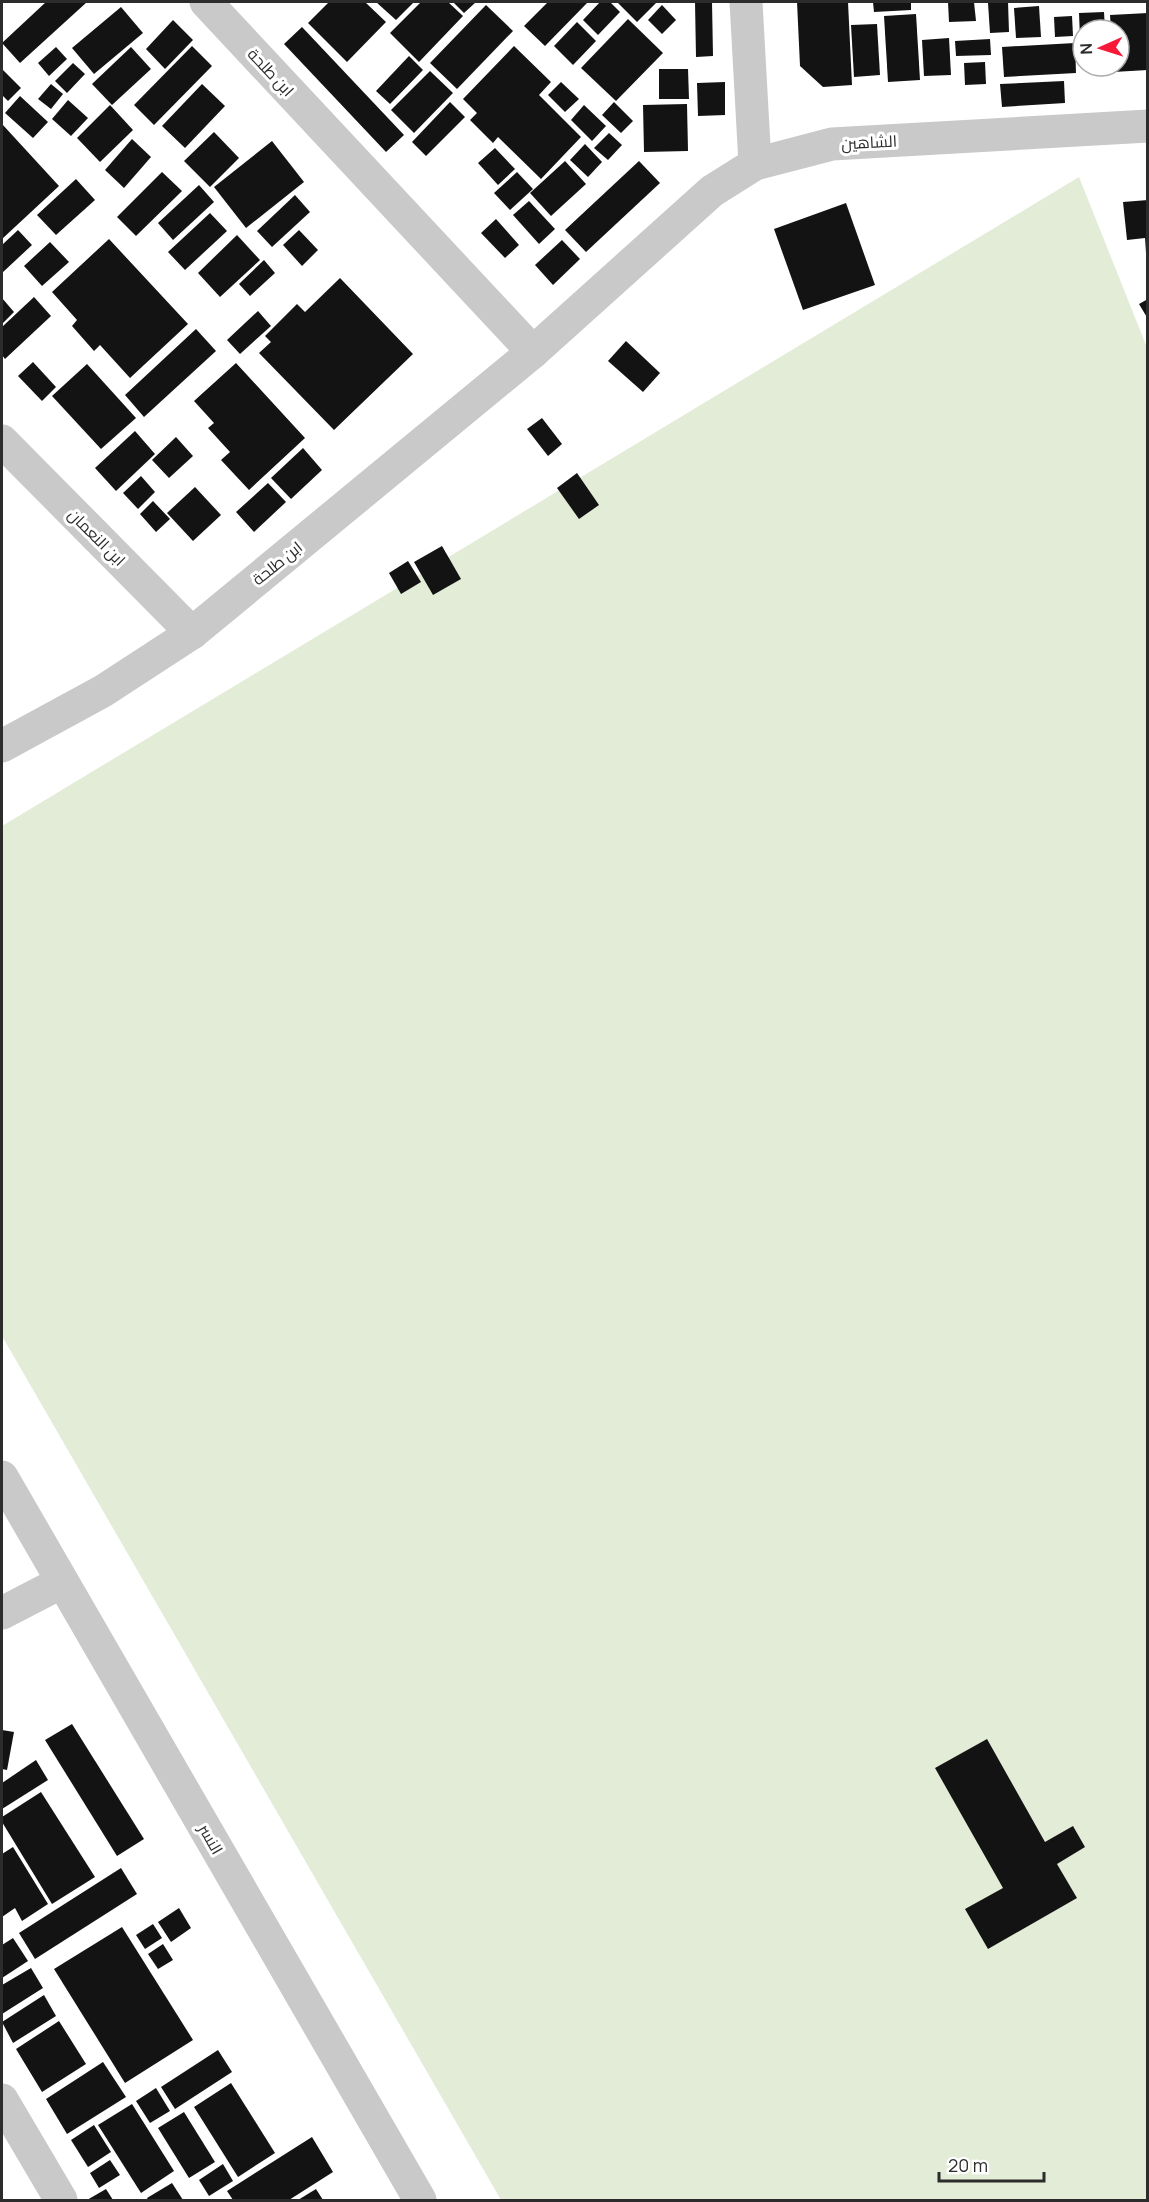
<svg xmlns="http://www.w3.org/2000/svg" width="1149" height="2202" viewBox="0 0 1149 2202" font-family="Manrope,Cairo,sans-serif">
<rect width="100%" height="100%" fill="#fff"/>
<!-- green -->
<path fill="#e3ecd7" d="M1079,177L1148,350L1147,2200H501L2,1336V826Z"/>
<!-- building -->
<g fill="#131313">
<path d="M46,2H87L20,63L2,43Z"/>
<path d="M329,2H365L386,22L347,62L308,23Z"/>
<path d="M376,2H414L396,20Z"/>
<path d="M421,2H448L463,16L419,62L390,33Z"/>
<path d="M453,2H476L464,13Z"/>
<path d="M548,2H588L545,46L524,26Z"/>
<path d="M600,2H610L620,12L598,35L583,20Z"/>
<path d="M617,2H657L637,22Z"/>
<path d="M695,2H712L713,56L696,57Z"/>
<path d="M797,2H848L852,85L823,87L800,66Z"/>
<path d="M873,2H911V10L874,12Z"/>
<path d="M948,2H974L976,21L949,22Z"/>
<path d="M1008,2L1009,32L990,33L988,3Z"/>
<path d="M486,5L513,31L457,89L430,63Z"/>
<path d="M662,5L676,20L662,34L648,20Z"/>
<path d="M1039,6L1041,37L1016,38L1014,8Z"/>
<path d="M121,7L143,33L94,74L72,48Z"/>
<path d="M1104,12L1105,30H1083V39H1080L1079,13Z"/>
<path d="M1148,13V70L1113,72V66H1119V30H1111L1110,15Z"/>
<path d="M916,14L920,80L888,82L884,16Z"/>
<path d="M1072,16L1073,36L1055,37L1054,17Z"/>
<path d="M628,19L663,53L616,101L581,68Z"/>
<path d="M173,20L193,40L165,69L146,49Z"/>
<path d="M577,22L596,41L573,65L554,46Z"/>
<path d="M877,24L880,75L854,77L851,25Z"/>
<path d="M302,27L404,135L386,152L284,44Z"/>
<path d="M949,38L951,75L924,76L922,40Z"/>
<path d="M990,39L991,55L956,56L955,41Z"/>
<path d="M1075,43L1076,73L1004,77L1002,47Z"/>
<path d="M192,46L212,66L154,125L134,105Z"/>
<path d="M514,46L551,82L539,95L581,137L541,179L498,137L493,143L470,120L477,113L463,99Z"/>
<path d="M56,47L67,59L49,76L38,63Z"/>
<path d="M131,47L151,69L112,105L92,84Z"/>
<path d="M409,56L423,70L390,104L376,91Z"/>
<path d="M985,62L986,84L965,85L964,63Z"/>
<path d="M73,63L85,74L67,93L55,81Z"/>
<path d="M2,69L21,88L8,101L2,95Z"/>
<path d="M659,69H688L689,99H659Z"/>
<path d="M430,71L453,93L414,133L391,110Z"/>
<path d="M1064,81L1065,103L1002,107L1000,84Z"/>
<path d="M561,82L579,99L565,112L548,95Z"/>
<path d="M725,82V115L698,116L697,83Z"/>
<path d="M51,84L63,94L51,109L38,99Z"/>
<path d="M202,84L225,106L185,148L162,126Z"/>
<path d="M20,96L48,122L33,138L5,113Z"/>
<path d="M68,100L88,118L71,136L52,119Z"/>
<path d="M450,102L465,117L426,156L412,142Z"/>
<path d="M614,102L633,121L621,133L602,115Z"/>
<path d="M687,104L688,151L644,152L643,105Z"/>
<path d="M110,105L133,130L100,162L77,138Z"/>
<path d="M584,105L606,126L592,141L571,120Z"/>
<path d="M2,124L59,186L2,239Z"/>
<path d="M214,132L239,158L210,187L184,161Z"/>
<path d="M609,133L622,145L608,160L594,148Z"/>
<path d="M132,139L151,157L124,188L105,170Z"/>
<path d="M272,141L304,182L246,228L214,187Z"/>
<path d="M585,144L602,162L588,177L570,160Z"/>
<path d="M495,148L515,169L498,185L478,163Z"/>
<path d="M565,161L586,184L551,216L530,193Z"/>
<path d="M639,161L660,183L586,252L565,230Z"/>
<path d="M162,172L182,191L136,236L117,217Z"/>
<path d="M517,172L533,189L510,210L494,193Z"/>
<path d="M76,179L95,200L56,235L37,215Z"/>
<path d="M199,185L214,202L173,240L158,223Z"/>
<path d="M295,195L310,212L272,247L257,231Z"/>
<path d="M1148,200V253H1146L1145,238L1127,240L1123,202Z"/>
<path d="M529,201L555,229L539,244L513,215Z"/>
<path d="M846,203L875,285L803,310L774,229Z"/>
<path d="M210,213L227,231L185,270L168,252Z"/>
<path d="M496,219L519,245L505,258L481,233Z"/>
<path d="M18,230L32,245L2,273V245Z"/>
<path d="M299,230L318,250L302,266L283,245Z"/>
<path d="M237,235L260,260L220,297L198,273Z"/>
<path d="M109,239L188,324L130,378L100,345L94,351L72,326L77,320L52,292Z"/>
<path d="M562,240L580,259L553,285L535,265Z"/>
<path d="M50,242L69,262L42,286L24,266Z"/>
<path d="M264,260L275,273L250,296L239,284Z"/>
<path d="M340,278L413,354L334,430L259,353L271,342L265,336L297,304L305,312Z"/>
<path d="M34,297L51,316L5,359L2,355V327Z"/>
<path d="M2,298L14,312L2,324Z"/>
<path d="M1148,299V319L1139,304Z"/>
<path d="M258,311L271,326L240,354L227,340Z"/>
<path d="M196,329L216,351L144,417L125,395Z"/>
<path d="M626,341L660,373L643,392L608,361Z"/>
<path d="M33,362L56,387L42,401L18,376Z"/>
<path d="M236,363L305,438L249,490L221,460L230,452L208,428L214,423L194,401Z"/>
<path d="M87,364L136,418L101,449L52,396Z"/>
<path d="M542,418L562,444L548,456L527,429Z"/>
<path d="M135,431L155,454L116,491L95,468Z"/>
<path d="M176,437L193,456L169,478L152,460Z"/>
<path d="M303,448L322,470L291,499L271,478Z"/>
<path d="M577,473L599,505L579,519L557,488Z"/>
<path d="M141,476L155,492L138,509L123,493Z"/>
<path d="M268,483L286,502L254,532L236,512Z"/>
<path d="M195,487L221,515L193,541L167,513Z"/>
<path d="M153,501L170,519L156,532L140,514Z"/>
<path d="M442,546L461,579L433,595L414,562Z"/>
<path d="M408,561L421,582L401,594L389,573Z"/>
<path d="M72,1724L144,1839L117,1856L45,1740Z"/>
<path d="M2,1730L14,1732L7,1770L2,1769Z"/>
<path d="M987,1739L1045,1842L1073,1826L1085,1847L1057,1864L1077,1898L988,1949L965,1909L1003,1888L935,1768Z"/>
<path d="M36,1760L48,1780L2,1809V1783Z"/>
<path d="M41,1792L95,1877L52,1904L2,1822V1817Z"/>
<path d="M13,1847L48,1904L22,1921L15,1908L2,1917V1854Z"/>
<path d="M121,1868L137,1894L35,1959L19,1933Z"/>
<path d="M179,1908L191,1928L171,1942L158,1922Z"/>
<path d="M153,1924L162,1938L145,1949L136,1935Z"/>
<path d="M122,1927L193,2040L125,2083L54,1969Z"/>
<path d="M13,1938L28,1961L2,1978V1945Z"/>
<path d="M163,1944L173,1960L158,1969L148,1954Z"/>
<path d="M31,1968L43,1988L2,2014V1985Z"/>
<path d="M44,1995L56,2016L13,2043L2,2022Z"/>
<path d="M59,2021L86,2064L42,2092L16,2049Z"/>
<path d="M218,2050L232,2072L175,2109L161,2087Z"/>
<path d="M103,2062L126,2097L67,2134L46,2099Z"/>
<path d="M231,2083L275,2153L238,2177L194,2107Z"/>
<path d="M156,2088L170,2111L150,2123L136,2101Z"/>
<path d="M132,2104L174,2171L141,2193L98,2125Z"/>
<path d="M184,2112L215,2162L189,2178L158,2128Z"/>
<path d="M94,2125L111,2152L88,2167L71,2140Z"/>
<path d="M312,2137L333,2172L289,2200H233L227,2191Z"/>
<path d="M110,2160L120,2175L99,2188L90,2173Z"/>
<path d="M223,2164L233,2181L209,2196L199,2180Z"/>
<path d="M172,2183L183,2200H148L147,2198Z"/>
<path d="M106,2189L113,2200H87Z"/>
<path d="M316,2189L323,2200H298Z"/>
</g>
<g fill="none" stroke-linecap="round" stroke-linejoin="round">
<!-- street -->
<g stroke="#c9c9c9" stroke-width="33">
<path d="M206,2L533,352"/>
<path d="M746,2L755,164"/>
<path d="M2,441L192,633"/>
<path d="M2,746L103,691L192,633L533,352L712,191L755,164L832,144L1148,126"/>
<path d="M2,1477L420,2200"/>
<path d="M2,1613L62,1582"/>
<path d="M2,2100L61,2200"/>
</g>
</g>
<g text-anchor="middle" stroke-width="6" stroke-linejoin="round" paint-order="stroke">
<!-- street labels -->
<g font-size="16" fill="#2c2c2c" stroke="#fff">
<text transform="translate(271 72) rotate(47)" y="6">ابن طلحة</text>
<text transform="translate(869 142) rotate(-3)" y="6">الشاهين</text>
<text transform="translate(97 537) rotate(45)" y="6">ابن النعمان</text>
<text transform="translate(277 563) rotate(-39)" y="6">ابن طلحة</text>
<text transform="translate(211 1839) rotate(60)" y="6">النسر</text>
</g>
</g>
<!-- border -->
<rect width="1149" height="2202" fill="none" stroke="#2c2c2c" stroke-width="6"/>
<!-- north arrow -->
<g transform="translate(1101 48) rotate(267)"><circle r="28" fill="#ffffff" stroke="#ababab" stroke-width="1.5"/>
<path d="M0-4.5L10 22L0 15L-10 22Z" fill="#f71a38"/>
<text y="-9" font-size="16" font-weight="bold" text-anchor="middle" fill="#2c2c2c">N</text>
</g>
<!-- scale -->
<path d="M939 2172v9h105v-9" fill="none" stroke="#2c2c2c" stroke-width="3"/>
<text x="948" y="2172" font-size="18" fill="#2c2c2c" stroke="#ffffff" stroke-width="4.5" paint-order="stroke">20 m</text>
</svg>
